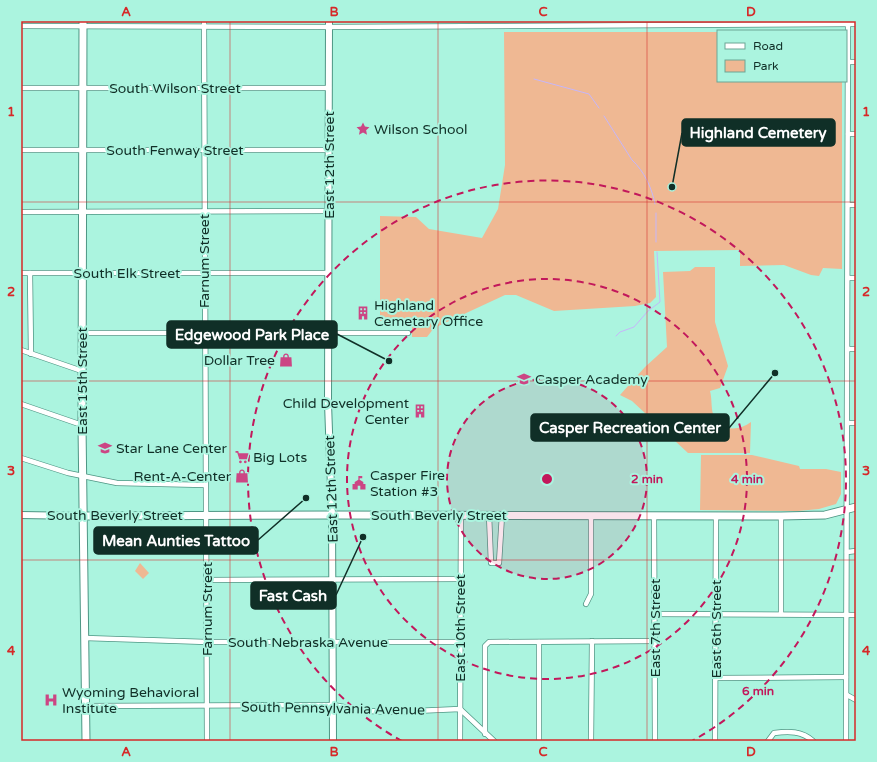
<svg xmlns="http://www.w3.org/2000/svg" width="877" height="762" viewBox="0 0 877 762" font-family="'Varela Round',sans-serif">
<rect width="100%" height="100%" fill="#abf4df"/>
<!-- green -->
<g fill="#efb893">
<path d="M504,32H718V81H842V269L823,268L819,276L811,275L784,265L740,266V250L654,251L656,297L650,303L635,306L554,311L516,295H505L434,328L427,337H412V321H380V216L416,217L429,229L482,238L498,209L505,165Z"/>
<path d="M695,267H715V322L728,366L720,388L710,391C712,398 711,407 713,414C719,431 738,432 751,422L750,453H688L632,401L620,395L645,367L667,347L663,272L690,271Z"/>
<path d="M701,455H752L799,466L800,469H826L841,472V494L836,504L819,509L798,511L700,510Z"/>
<path d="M140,563L149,573L143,579L135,571Z"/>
</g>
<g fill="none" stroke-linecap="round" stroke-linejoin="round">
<!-- stream -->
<g stroke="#c6b6fa" stroke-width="1">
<path d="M534,79L589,94L599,108"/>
<path d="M604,116L632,160C644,171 652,188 655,204"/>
<path d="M656,213V242"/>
<path d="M616,336L620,332L634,327L648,311L660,302L657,252"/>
</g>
<!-- minor casing -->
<g stroke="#4e9684" stroke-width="6">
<g id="minor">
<path d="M204,21L207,741"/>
<path d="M21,26L329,27L856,24"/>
<path d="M848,62H856"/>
<path d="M21,88H329"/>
<path d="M848,134H856"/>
<path d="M21,150H329"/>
<path d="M848,205H856"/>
<path d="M21,212L329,211"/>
<path d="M21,273H329"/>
<path d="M30,273L31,354"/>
<path d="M848,278H856"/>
<path d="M82,333H408"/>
<path d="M848,349H856"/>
<path d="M21,350L82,371"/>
<path d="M21,404L82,425"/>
<path d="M848,423H856"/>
<path d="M21,458L68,473L117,483L205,485"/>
<path d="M489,515L491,563H499L502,515"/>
<path d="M654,516L655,741"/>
<path d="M847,552L856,551"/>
<path d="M207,580L460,579"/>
<path d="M586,604L591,594V516"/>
<path d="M654,614L856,615"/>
<path d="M781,614V516"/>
<path d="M85,638L207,642H459"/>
<path d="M716,678L846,677"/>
<path d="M847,695L856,700"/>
<path d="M86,706L333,705L367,711L392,712L460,709L494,741"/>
<path d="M485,734V646L489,642L655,641"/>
<path d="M460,741L461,516"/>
<path d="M539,741V642"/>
<path d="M591,741L592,641"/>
<path d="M715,741L716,516"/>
<path d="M768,741L774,733C789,731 802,731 813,741"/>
<path d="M846,741L848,24"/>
</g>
</g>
<!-- tertiary casing -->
<g stroke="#4e9684" stroke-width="8">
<g id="tertiary">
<path d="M329,21L328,403L332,515L333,741"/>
<path d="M21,515L83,516"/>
</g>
</g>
<!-- secondary casing -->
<g stroke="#4e9684" stroke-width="9">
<g id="secondary">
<path d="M83,21L82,425L86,741"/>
<path d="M83,516L332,515L781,516L825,515L856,507"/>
</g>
</g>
<!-- minor -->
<use href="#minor" stroke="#fff" stroke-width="4.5"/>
<!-- tertiary -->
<use href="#tertiary" stroke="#fff" stroke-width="6"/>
<!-- secondary -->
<use href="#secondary" stroke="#fff" stroke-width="7"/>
</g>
<!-- grid -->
<path fill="none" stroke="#d62828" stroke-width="1" stroke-opacity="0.55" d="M230,21V741M438,21V741M647,21V741M21,202H856M21,381H856M21,560H856"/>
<!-- distance rings -->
<circle cx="547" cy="479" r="100" fill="#c2185b" fill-opacity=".12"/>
<g fill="none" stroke="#c2185b" stroke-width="2" stroke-dasharray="7 5">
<circle cx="547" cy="479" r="100"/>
<circle cx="547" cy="479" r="200"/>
<path d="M402 741A299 299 0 1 1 692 741"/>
</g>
<!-- icons -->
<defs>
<g id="sight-bare" transform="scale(1.08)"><path d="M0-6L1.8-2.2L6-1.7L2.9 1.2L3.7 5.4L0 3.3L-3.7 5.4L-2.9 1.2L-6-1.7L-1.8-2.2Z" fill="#cc4584" stroke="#abf4df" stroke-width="2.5" paint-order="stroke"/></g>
<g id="building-bare" transform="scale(1.08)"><path d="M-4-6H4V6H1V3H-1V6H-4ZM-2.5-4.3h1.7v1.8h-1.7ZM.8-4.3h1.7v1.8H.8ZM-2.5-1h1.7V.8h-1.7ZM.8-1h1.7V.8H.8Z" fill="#cc4584" stroke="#abf4df" stroke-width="2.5" paint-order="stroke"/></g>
<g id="shop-bare" transform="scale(1.08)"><path d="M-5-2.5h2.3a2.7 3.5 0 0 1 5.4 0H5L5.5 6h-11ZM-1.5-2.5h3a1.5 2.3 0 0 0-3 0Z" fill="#cc4584" stroke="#abf4df" stroke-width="2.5" paint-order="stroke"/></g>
<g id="school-bare" transform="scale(1.08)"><path d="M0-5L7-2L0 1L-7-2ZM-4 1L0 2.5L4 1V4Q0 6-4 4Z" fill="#cc4584" stroke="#abf4df" stroke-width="2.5" paint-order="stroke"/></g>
<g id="supermarket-bare" transform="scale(1.08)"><path d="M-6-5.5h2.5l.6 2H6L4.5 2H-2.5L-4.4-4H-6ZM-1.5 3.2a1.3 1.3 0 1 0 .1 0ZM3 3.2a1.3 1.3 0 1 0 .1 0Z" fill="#cc4584" stroke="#abf4df" stroke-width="2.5" paint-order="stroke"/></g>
<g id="civic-bare" transform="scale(1.08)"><path d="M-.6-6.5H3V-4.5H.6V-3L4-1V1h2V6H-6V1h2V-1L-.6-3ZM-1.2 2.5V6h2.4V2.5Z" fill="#cc4584" stroke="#abf4df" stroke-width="2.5" paint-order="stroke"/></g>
<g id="hospital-bare" transform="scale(1.08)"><path d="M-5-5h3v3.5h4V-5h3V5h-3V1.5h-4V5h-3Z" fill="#cc4584" stroke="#abf4df" stroke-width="2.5" paint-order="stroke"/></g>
</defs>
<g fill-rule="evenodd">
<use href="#sight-bare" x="363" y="129"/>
<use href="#building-bare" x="363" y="313"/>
<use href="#shop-bare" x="286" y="360"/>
<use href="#school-bare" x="524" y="379"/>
<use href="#building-bare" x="420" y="411"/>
<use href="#school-bare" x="105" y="448"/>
<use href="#supermarket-bare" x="242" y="457"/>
<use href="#shop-bare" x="242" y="476"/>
<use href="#civic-bare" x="359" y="483"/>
<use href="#hospital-bare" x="51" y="700"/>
</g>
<g text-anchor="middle" stroke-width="4" stroke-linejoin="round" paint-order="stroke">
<!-- street labels -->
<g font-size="14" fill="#102f27" stroke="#abf4df">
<text x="175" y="93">South Wilson Street</text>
<text x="175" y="155">South Fenway Street</text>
<text transform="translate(329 165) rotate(-90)" y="5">East 12th Street</text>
<text transform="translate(204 261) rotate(-90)" y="5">Farnum Street</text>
<text x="127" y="278">South Elk Street</text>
<text transform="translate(82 381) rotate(-90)" y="5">East 15th Street</text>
<text transform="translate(331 489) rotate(-92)" y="5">East 12th Street</text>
<text x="115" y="520">South Beverly Street</text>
<text x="439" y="520">South Beverly Street</text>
<text transform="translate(207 609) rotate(-90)" y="5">Farnum Street</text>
<text transform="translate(460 628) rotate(-90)" y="5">East 10th Street</text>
<text transform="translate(655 628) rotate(-90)" y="5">East 7th Street</text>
<text transform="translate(716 629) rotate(-90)" y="5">East 6th Street</text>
<text x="308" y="647">South Nebraska Avenue</text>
<text transform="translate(333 708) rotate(1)" y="5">South Pennsylvania Avenue</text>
</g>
<!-- poi labels -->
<g font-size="14" fill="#102f27" stroke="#abf4df" text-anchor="start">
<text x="374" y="134">Wilson School</text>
<text x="374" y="310">Highland<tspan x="374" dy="16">Cemetary Office</tspan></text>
<text x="275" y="365" text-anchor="end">Dollar Tree</text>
<text x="535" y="384">Casper Academy</text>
<text x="409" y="408" text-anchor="end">Child Development<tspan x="409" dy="16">Center</tspan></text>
<text x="116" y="453">Star Lane Center</text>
<text x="253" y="462">Big Lots</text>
<text x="370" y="480">Casper Fire<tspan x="370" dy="16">Station #3</tspan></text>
<text x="231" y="481" text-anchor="end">Rent-A-Center</text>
<text x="62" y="697">Wyoming Behavioral<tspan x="62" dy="16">Institute</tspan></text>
</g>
</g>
<circle cx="547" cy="479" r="6" fill="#c2185b" stroke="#abf4df" stroke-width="2"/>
<g font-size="12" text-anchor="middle" font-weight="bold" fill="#c2185b" stroke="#abf4df" stroke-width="4" stroke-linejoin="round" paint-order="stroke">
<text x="647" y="483">2 min</text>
<text x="747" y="483">4 min</text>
<text x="758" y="695">6 min</text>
</g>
<!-- callouts -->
<path fill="none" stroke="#102f27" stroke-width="1.5" d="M672 187L682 133M389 361L337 334M775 373L729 428M306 498L258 540M363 537L336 595"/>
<g fill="#102f27" stroke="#abf4df" stroke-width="1.5">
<circle cx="672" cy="187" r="4"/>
<circle cx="389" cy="361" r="4"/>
<circle cx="775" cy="373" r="4"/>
<circle cx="306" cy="498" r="4"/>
<circle cx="363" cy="537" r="4"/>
</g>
<g fill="#102f27" stroke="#102f27" stroke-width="1.5">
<rect x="682" y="119" width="153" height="27" rx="4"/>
<rect x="167" y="321" width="170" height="27" rx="4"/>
<rect x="531" y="414" width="198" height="27" rx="4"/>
<rect x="94" y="527" width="164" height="27" rx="4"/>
<rect x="251" y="582" width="85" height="27" rx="4"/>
</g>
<g font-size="15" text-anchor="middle" font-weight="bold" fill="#fff">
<text x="758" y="138">Highland Cemetery</text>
<text x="252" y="340">Edgewood Park Place</text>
<text x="630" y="433">Casper Recreation Center</text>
<text x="176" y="546">Mean Aunties Tattoo</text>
<text x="293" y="601">Fast Cash</text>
</g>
<!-- border -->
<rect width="877" height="762" fill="none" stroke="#abf4df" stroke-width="44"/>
<!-- legend -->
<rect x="717" y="30" width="130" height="52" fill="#abf4df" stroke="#6da595"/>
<rect x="725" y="43" width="20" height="6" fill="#ffffff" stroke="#6da595"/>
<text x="753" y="50" font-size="12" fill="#102f27">Road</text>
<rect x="725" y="60" width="20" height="12" fill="#efb893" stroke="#6da595"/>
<text x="753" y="70" font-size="12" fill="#102f27">Park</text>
<rect x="22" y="22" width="833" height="718" fill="none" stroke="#d62828" stroke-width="1.5"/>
<g font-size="13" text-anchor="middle" font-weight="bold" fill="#d62828">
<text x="126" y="16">A</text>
<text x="334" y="16">B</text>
<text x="543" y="16">C</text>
<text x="751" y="16">D</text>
<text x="11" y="116">1</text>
<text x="866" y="116">1</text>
<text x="11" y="296">2</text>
<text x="866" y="296">2</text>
<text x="11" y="475">3</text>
<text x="866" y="475">3</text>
<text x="11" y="655">4</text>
<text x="866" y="655">4</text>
<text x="126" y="756">A</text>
<text x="334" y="756">B</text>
<text x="543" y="756">C</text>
<text x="751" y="756">D</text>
</g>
</svg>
